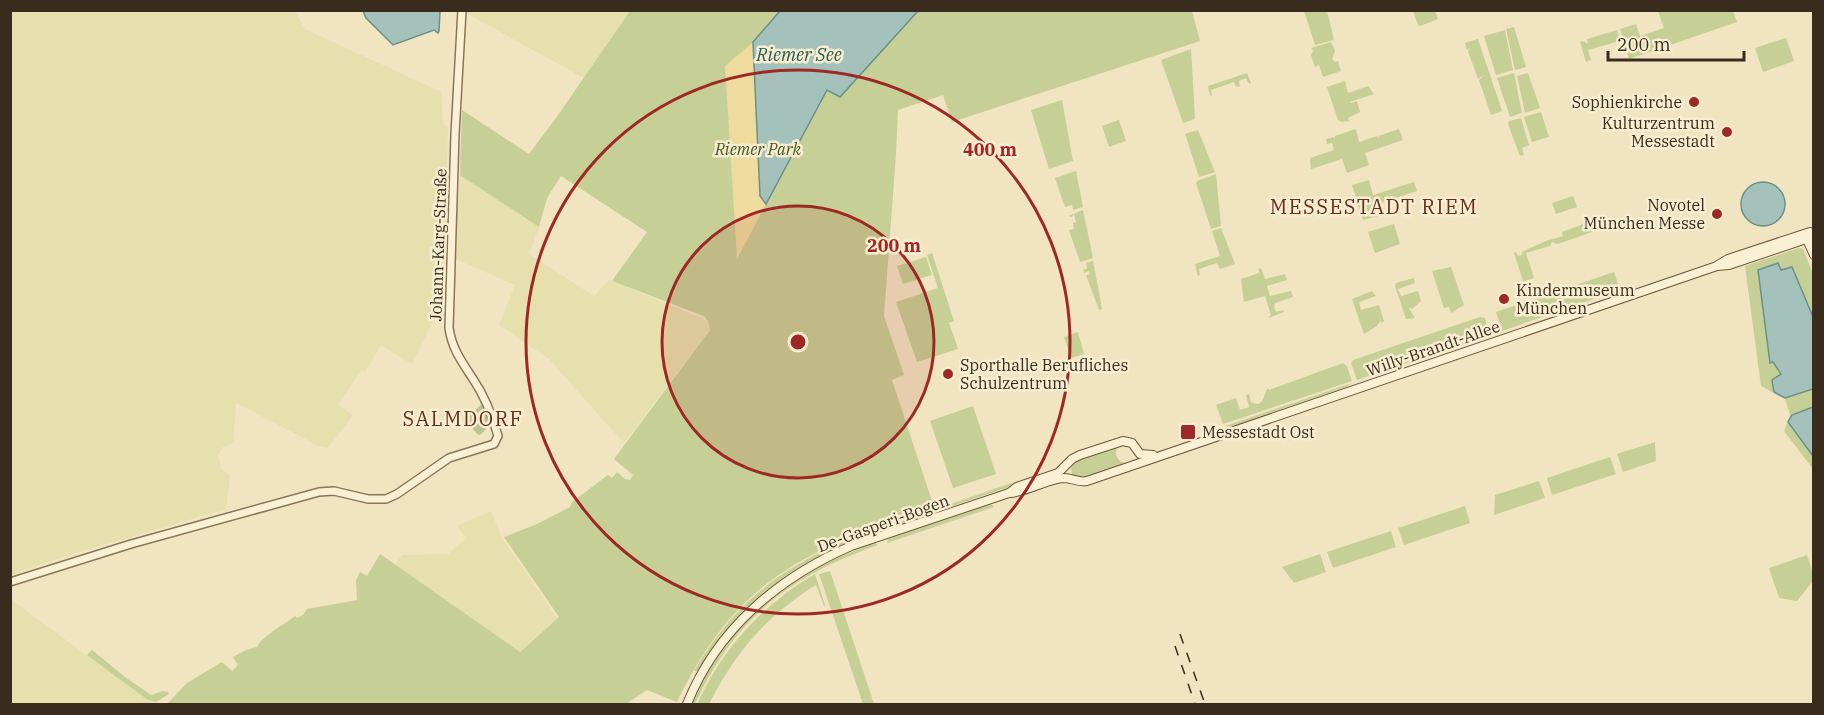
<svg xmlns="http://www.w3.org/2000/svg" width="1824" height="715" viewBox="0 0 1824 715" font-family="'IBM Plex Serif',serif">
<rect width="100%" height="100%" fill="#f0e4c1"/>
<!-- farmland -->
<g fill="#e6dfae">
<path d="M466,10L630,11L584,78L466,13Z"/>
<path d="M10,11H295L305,29L441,92L443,124L448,128L443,300L412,364L381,345L365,372L361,370L338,405L353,415L328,448L319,446L236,403L233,442L223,447L218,455L221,469L230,476L226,509L75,553L11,575Z"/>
<path d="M460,175L539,227L529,254L594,296L609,280L708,321L710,330L624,443L549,359L499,325L515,285L454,258Z"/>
<path d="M491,511L502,538L557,618L519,652L394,566L402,555L448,554L466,538L457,526Z"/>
<path d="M10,599L74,646L154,704H11Z"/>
</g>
<!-- green -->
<g fill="#c6cf95">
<path d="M630,11H1192L1200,41L952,122L943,95L898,110L896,154L884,316L904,375L892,380L934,507C809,549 737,577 677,702L647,690L626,704H167L187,683L222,662L232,671L238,665L233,657L246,650L257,647C262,636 284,625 295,616L297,618L303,615L307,609L357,600L356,580L360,572L367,576L380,554L520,652L559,617L504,537L537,524L570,507L572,502L608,475L612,478L617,472L625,479L630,480L633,475L614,459L710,330L708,321L704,316L612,281L647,232L561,176L547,198L539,227L460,175L462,110L529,154L556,118Z"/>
<path d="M1304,11H1327L1334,40L1315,45Z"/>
<path d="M1413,11H1435L1438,19L1420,26L1418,25Z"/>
<path d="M1658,11H1733L1737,22L1629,59L1620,29L1636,24L1640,36L1664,28Z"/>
<path d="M1514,27L1526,67L1515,70L1506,29Z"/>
<path d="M1505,30L1513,70L1496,75L1484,36Z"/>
<path d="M1617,30L1621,42L1619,41L1588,50L1591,60L1586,62L1580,42L1583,41L1588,44L1587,39Z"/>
<path d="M1786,38L1794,61L1763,72L1755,48Z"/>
<path d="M1478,39L1502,111L1491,115L1479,80L1484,75L1478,79L1468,51L1471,47L1467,50L1465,43Z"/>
<path d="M1331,42L1335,51L1332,59L1335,62L1338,61L1341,71L1323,77L1319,65L1315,67L1311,55L1313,51L1311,48Z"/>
<path d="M1191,49L1195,119L1183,123L1161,60Z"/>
<path d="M1247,73L1251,83L1249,84L1246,78L1239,81L1240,86L1236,87L1234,82L1211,90L1212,95L1210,96L1208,86Z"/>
<path d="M1514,73L1522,113L1510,117L1497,78Z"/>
<path d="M1528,73L1540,108L1525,113L1517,76Z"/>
<path d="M1345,81L1348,93L1368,86L1374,94L1350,102L1351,103L1357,101L1360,112L1348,118L1349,121L1342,122L1338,120L1327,87Z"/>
<path d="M1062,100L1073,161L1049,169L1031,110Z"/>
<path d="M1541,112L1549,137L1532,142L1524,117Z"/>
<path d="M1521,118L1529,145L1522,148L1524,155L1520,156L1508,124L1509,121Z"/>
<path d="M1119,120L1126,141L1109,147L1102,126Z"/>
<path d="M1356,129L1359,142L1377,136L1379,139L1378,136L1399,129L1403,140L1365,153L1369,165L1347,173L1342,159L1311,169L1310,158L1334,150L1332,143L1327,144L1326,139L1334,137L1335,139V136Z"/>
<path d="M1198,130L1215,172L1199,177L1185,134Z"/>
<path d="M1076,171L1083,207L1073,210L1072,205L1065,207L1055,178Z"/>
<path d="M1216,174L1221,226L1211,229L1196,183L1197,181Z"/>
<path d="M1369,180L1373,195L1414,182L1417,191L1380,203L1382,215L1363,220L1352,185Z"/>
<path d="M1573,196L1577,207L1556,214L1552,203Z"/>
<path d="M1083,210L1093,258L1080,262L1069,230L1074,229L1073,222L1076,223L1074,214L1072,217L1068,216Z"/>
<path d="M1605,216L1607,222L1602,223L1601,221L1602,225L1592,232L1558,244L1552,242L1550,246L1526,253L1534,278L1525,281L1528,288L1531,290L1527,293L1514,253L1516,252L1518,256L1522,255V252L1546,241L1563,236L1562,232Z"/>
<path d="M1394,224L1400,244L1375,253L1368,232Z"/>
<path d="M1221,228L1235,264L1220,269L1217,263L1199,269L1200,275L1198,276L1195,264L1220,256L1212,231Z"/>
<path d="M1799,248L1803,249L1813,274V469L1784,431L1790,415L1785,399L1761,386L1745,266Z"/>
<path d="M932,253L954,321L949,323L958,349L917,362L896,302L938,288L927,255Z"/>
<path d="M926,257L932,275L903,284L897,266Z"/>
<path d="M1093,261L1102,309L1099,310L1086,275L1090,274L1089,271L1084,273L1083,264L1084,269H1087L1086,263Z"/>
<path d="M1451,267L1464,305L1451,313L1449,307L1444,308L1432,271Z"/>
<path d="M1261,268L1265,279L1285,274L1287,280L1267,286L1270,296L1291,291L1293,297L1275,303L1274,306L1276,312L1283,310L1284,312L1268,318L1271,315L1265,296L1244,302L1241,279L1259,273L1258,269Z"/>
<path d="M1614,272L1620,290L1502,331L1496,312Z"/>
<path d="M1414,278L1415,283L1398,289L1401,296L1418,291L1421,301L1412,309L1408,307L1415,318L1406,319L1395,286L1396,283Z"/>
<path d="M1372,291L1376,296L1359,302L1361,310L1379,305L1384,321L1381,323V320L1377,326L1364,334L1352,299Z"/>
<path d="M1480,317L1485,318L1489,335L1357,380L1351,363L1353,360Z"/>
<path d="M1078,332L1084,354L1071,358L1064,337Z"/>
<path d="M1343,363L1347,366L1352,381L1223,424L1216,405L1236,398L1240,410L1249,407L1246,395L1249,394L1251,402C1264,409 1263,395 1268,388L1269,390Z"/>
<path d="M1352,383L1346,387L1229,427L1225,426Z"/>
<path d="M973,406L996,474L953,488L930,421Z"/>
<path d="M1655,442L1656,461L1623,472L1617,454Z"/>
<path d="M1121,445L1116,450C1115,458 1120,463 1127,463L1082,479L1072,475L1071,465L1074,461Z"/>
<path d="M1610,457L1616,474L1552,495L1547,478Z"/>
<path d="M1029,477L1030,480L949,507L948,505Z"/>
<path d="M1539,481L1545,498L1494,515L1495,495Z"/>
<path d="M991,504L994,507L887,543L888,539Z"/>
<path d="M1465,506L1470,523L1404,545L1398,528Z"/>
<path d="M931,510V514C830,548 756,575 699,671H694C754,570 826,545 931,510Z"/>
<path d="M1391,531L1396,547L1333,568L1327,552Z"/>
<path d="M875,543L878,545C788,577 736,617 695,704H691C732,618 786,574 875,543Z"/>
<path d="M1320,554L1326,572L1294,583L1282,567Z"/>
<path d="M1807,555L1813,573V581L1797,601L1779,598L1769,568Z"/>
<path d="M830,571L874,704H863L819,574Z"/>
<path d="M815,574L825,605L824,606L816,585C767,615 735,653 709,704H697C722,649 762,605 815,574Z"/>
<path d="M92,650L125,677L151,695L163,691L168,692L169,694L156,702L148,700L87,655Z"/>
</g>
<!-- sand -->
<path fill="#eedb9d" d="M753,42L760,196L766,204L737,259L725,66Z"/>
<!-- cemetery -->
<path fill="#bcc394" d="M482,404C488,419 494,423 480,435L477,434L465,419Z"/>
<!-- water -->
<g fill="#a4c2bb" stroke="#6b9189" stroke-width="1.5">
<path d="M363,11H440L439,31L438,33L434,30L393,45L366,18Z"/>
<path d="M780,11H918L840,97L827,90L766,204L760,196L753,42Z"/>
<circle cx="1763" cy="204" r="22"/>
<path d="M1778,263L1781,270L1792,267L1813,317V389L1785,398L1774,392L1772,380L1781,374L1773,362L1770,363L1758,270Z"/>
<path d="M1813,407H1814L1813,456L1788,422L1792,415Z"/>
</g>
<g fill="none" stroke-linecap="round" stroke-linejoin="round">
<!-- tertiary casing -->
<g stroke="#8b7558" stroke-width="10">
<path id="tertiary" d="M10,582L131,544L319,492L334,491L368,499H386L397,494L449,458L494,444L498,436C493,418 484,395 473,379C462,362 452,349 449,328L455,134L462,10"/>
</g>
<!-- secondary casing -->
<g stroke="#6d563b" stroke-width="10">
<g id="secondary">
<path d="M1805,235L1814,255"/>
<path d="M1718,265L1728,259L1810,232L1813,241"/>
<path d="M1009,493L1017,487L1058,473L1072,459L1080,455L1123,441L1132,443L1140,454L1153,455"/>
<path d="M687,704C717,629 778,578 851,546L1009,493C1028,492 1046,479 1064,478C1073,478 1078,483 1087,481L1717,266L1729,265L1812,237"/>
</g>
</g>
<!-- tertiary -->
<use href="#tertiary" stroke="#faf1d5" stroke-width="7"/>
<!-- secondary -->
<use href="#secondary" stroke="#faf1d5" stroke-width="8"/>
<!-- rail -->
<g stroke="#3a2c1d" stroke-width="1.5" stroke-dasharray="10 10" stroke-linecap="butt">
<path d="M1180,634L1205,704"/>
<path d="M1175,646L1195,704"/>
</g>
</g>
<!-- distance rings -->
<circle cx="798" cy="342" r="136" fill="#9d2825" fill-opacity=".12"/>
<g fill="none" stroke="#9d2825" stroke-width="3">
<circle cx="798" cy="342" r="136"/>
<circle cx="798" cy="342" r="272"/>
</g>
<!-- markers -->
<g fill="#9d2825" stroke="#f7eed1" stroke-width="2">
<circle cx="1694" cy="102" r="6"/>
<circle cx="1727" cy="132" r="6"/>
<circle cx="1717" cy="214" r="6"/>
<circle cx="1504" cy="299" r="6"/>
<circle cx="948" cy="374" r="6"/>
<rect x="1180" y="424" width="16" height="16" rx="3"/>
</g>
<g text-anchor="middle" stroke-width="5" stroke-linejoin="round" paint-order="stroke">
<!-- poi labels -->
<g font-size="16" fill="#3a2c1d" stroke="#f7eed1" text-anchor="end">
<text x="1682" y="108">Sophienkirche</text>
<text x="1715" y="129">Kulturzentrum<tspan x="1715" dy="18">Messestadt</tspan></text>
<text x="1705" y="211">Novotel<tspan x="1705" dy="18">München Messe</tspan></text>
<text x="1516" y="296" text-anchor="start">Kindermuseum<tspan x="1516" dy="18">München</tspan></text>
<text x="960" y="371" text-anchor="start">Sporthalle Berufliches<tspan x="960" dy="18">Schulzentrum</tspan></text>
<text x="1202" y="438" text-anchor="start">Messestadt Ost</text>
</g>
<!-- park labels -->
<g font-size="16" font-style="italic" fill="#485722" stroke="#f7eed1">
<text x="758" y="155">Riemer Park</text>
</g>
<!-- street labels -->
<g font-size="16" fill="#3a2c1d" stroke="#f7eed1">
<text transform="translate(438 245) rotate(-88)" y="6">Johann-Karg-Straße</text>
<text transform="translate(1433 348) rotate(-19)" y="6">Willy-Brandt-Allee</text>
<text transform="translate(883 523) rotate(-20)" y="6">De-Gasperi-Bogen</text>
</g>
<!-- water labels -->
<g font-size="18" font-style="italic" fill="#2b5a59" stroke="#f7eed1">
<text x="799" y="61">Riemer See</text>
</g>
<!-- quarter labels -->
<g font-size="20" letter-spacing="1.5" fill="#692d1a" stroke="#f7eed1">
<text x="1374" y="214">MESSESTADT RIEM</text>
<text x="463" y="426">SALMDORF</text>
</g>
</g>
<circle cx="798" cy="342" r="9" fill="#9d2825" stroke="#f7eed1" stroke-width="3"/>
<g font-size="18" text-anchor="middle" font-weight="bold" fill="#9d2825" stroke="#f7eed1" stroke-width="5" stroke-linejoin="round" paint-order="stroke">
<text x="990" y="156">400 m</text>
<text x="894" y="252">200 m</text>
</g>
<!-- border -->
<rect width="1824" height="715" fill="none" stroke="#3a2c1d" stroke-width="24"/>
<!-- scale -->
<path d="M1608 51v9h136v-9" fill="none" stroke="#3a2c1d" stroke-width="3"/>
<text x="1617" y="51" font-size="18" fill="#3a2c1d" stroke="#f7eed1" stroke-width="4.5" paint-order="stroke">200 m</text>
</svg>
